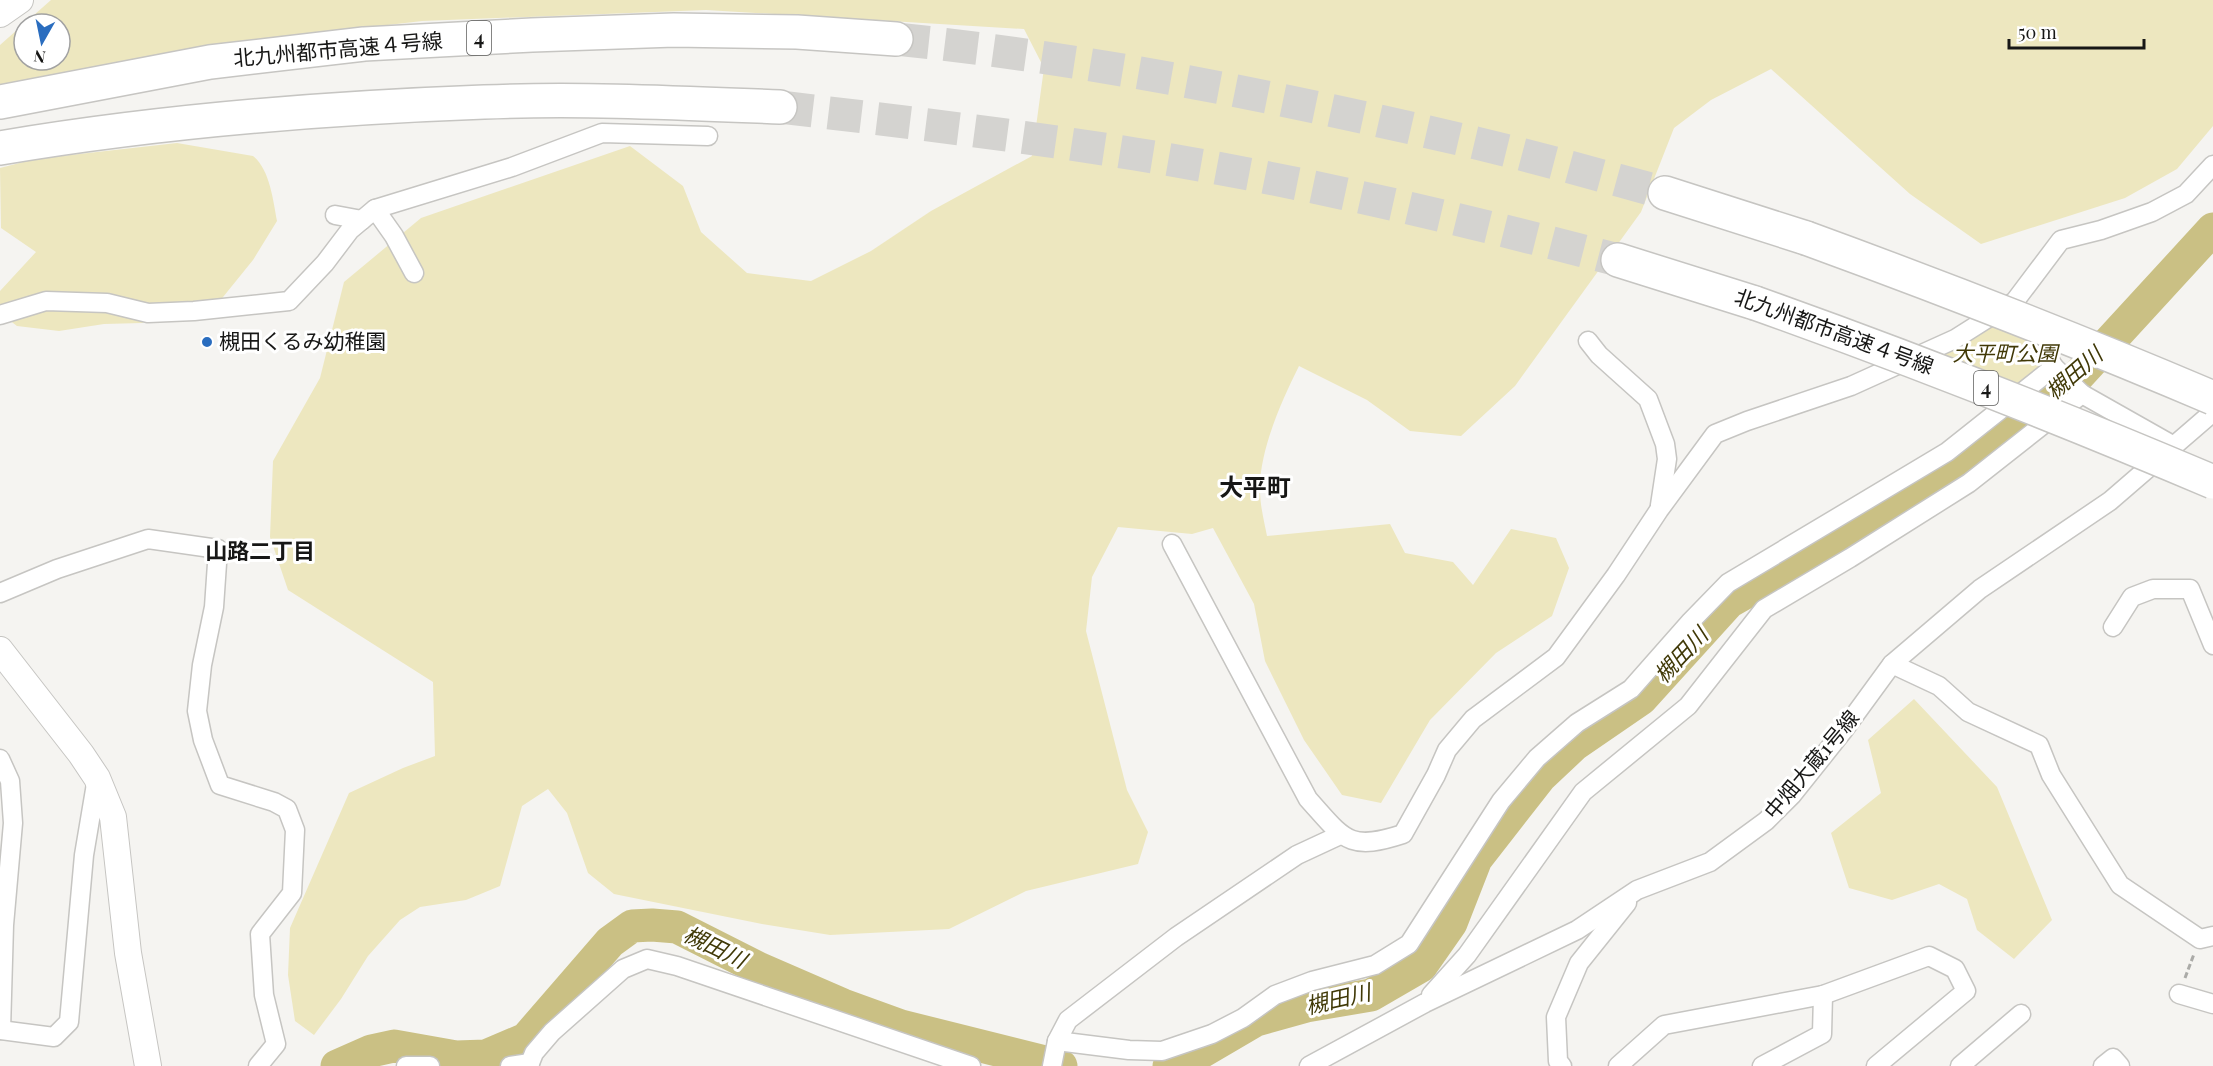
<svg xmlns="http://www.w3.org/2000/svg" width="2213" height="1066" viewBox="0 0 2213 1066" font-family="'Playfair Display','Noto Sans JP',serif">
<rect width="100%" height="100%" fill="#f5f4f1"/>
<!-- green -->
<g fill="#ede7bf" fill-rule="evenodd">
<path d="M51,0H2213V126L2177,169L2125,198L1981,244L1910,194L1771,69L1711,100L1674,128L1641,212L1515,386L1461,436L1410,431L1367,400L1299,366C1282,400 1259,451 1260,490C1260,505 1264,521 1267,536L1390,524L1405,553L1453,562L1473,585L1511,529L1556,538L1569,568L1552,616L1496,653L1430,720L1381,803L1342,795L1304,740L1265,661L1254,604L1213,528L1192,534L1118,527L1092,577L1086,631L1127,790L1148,832L1138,864L1026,891L949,929L830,935L762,924L614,894L588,873L567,813L548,789L522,806L500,886L466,900L420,907L400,920L368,956L341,999L314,1035L295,1021L288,975L290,928L349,793L403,768L435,756L433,682L288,590L270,537L273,461L320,378L344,282L421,218L630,146L683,186L701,232L747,273L811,281L871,251L931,211L1032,156L1044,68L1024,29L706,10L422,21L200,47L0,86V45ZM24,24H60V60H24Z"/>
<path d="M177,143L253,156C270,170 273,200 277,221L253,260L219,302L172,308L142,323L104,324L59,331L17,326L0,313V291L36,252L1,228L0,168L35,159Z"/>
<path d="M1999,324L2025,333L2037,358L2039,371L2019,389L1937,353Z"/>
<path d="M1914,699L1997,787L2052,920L2014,959L1977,930L1967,899L1939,884L1892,900L1849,888L1831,833L1881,793L1868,740Z"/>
</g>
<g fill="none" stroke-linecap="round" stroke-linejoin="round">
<!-- river -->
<g stroke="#cac084" stroke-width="33">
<path d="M337,1066L371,1051L394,1046L456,1057L486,1056L526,1039L610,942L632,926L652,925L677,927L760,969L843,1005L901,1026L1061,1066"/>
<path d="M1169,1066L1198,1054L1256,1020L1306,1006L1371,995L1421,966L1451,923L1476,859L1540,777L1574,745L1641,699L1729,602L1901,504L1960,463L2078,376L2213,229"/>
</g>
<!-- highway-tunnel -->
<g stroke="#d4d3d0" stroke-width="33" stroke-dasharray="33 16" stroke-linecap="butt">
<path d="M896,39C1092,59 1284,98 1476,143C1539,158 1602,176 1665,193"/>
<path d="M780,107C898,121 1017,135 1135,154C1298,180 1458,218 1618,260"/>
</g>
<!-- street casing -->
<g stroke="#c6c5c2" stroke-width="21">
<g id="street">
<path d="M375,209L512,167L602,133L708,136"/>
<path d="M335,215L362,220"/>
<path d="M0,315L46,301L107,303L148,313L194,311L289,301L325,263L350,230L375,209L394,236L414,273"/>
<path d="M1588,341L1599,355L1648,399L1665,444L1667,459L1660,505"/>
<path d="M2054,367L2082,394"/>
<path d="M1172,544L1308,799C1344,839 1348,852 1403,834L1436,775L1447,750L1473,719L1556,657L1616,575L1659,510L1715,434L1747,421L1851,386L1955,339L2015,301L2061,240L2101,230L2152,212L2186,194L2213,165"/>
<path d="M0,593L57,569L148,539L218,549L214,607L202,665L197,711L203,740L220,785L274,802L287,809L295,830L292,893L260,934L264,995L276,1044L258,1066"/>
<path d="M2113,627L2132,597L2153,589H2190L2213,645"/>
<path d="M1892,664L1939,686L1968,712L2039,745L2051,775L2120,885L2200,939L2213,936"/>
<path d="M0,759L10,781L13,823L4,925L1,1030"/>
<path d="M2179,994L2213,1004"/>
<path d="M1431,995L1467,955L1583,792L1688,706L1764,609L1850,558L1969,483L2082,394L2174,446"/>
<path d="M0,1030L54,1037L69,1022L84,855L97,778"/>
<path d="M1057,1041L1129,1050L1162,1051L1212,1034L1243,1018L1275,995L1312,981L1375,965L1409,944L1501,801L1537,758L1577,723L1631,689L1691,621L1728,583L1947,452L2054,367L2029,325"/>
<path d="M530,1063L534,1053L552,1032L623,969L647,959L677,966L971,1066"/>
<path d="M406,1066H430"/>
<path d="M510,1066L530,1063"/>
<path d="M1052,1066L1057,1041L1068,1020L1176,937L1297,855L1340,835"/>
<path d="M1309,1066L1425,1003L1577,930L1637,890L1710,862L1766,821L1792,795L1843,731L1892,664L1980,589L2110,501L2213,412"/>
<path d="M1562,1066L1558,1061L1556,1017L1579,963L1627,903"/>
<path d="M1618,1066L1664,1025L1823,995L1929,956L1955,969L1966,991L1876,1066"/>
<path d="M1762,1066L1822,1034L1823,995"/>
<path d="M1960,1066L2021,1014"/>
<path d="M2103,1066L2113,1058L2120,1066"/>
</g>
</g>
<!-- secondary casing -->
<g stroke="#c6c5c2" stroke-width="28">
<g id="secondary">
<path d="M0,14L20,0"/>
<path d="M0,650L81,754L97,778L113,817L128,953L148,1066"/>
</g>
</g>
<!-- highway casing -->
<g stroke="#c6c5c2" stroke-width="36">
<g id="highway">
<path d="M0,102L210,62L364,44L532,35L674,30L797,32L896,39"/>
<path d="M0,148C159,121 323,108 484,102C582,98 681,103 780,107"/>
<path d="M1665,193L1806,238"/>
<path d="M1618,260L1755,303"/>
</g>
</g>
<!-- path -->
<path stroke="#ababa8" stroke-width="3" stroke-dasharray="6 3" stroke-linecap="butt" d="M2185,978L2194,954"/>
<!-- street -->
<use href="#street" stroke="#fff" stroke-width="18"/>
<!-- secondary -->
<use href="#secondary" stroke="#fff" stroke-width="26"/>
<!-- highway -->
<use href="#highway" stroke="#fff" stroke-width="33"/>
<!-- highway-bridge casing -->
<g stroke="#c6c5c2" stroke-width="36" stroke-linecap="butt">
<g id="highway-bridge">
<path d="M1806,238C1943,288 2079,341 2213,398"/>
<path d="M1755,303C1910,358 2062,418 2213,482"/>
</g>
</g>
<!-- highway-bridge -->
<use href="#highway-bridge" stroke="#fff" stroke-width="33"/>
</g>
<!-- markers -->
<circle fill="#2a6dbf" stroke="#fff" stroke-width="2" cx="207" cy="342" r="6"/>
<g text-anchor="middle" stroke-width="6" stroke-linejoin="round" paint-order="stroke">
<!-- shield labels -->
<g fill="#fff" stroke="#5d5d5c" stroke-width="1.5">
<rect x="467" y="21" width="24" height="34" rx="4.5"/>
<rect x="1974" y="371" width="24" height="34" rx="4.5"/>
</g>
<g font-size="20" font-weight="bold" fill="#171716">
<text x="479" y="45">4</text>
<text x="1986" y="395">4</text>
</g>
<!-- street labels -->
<g font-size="21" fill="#171716" stroke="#fff">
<text transform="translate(338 50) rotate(-5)" y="7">北九州都市高速４号線</text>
<text transform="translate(1834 332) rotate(20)" y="7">北九州都市高速４号線</text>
<text transform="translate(1812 765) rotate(-50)" y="7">中畑大蔵1号線</text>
</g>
<!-- poi labels -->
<g font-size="21" fill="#171716" stroke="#fff" text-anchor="start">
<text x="219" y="349">槻田くるみ幼稚園</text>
</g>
<!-- park labels -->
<g font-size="21" font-style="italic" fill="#403806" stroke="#fff">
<text x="2005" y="361">大平町公園</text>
</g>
<!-- water labels -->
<g font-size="22" font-style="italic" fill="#403907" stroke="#fff">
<text transform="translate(2074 373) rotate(-41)" y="8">槻田川</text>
<text transform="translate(1681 655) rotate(-47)" y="8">槻田川</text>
<text transform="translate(715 947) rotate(26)" y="8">槻田川</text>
<text transform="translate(1338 999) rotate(-13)" y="8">槻田川</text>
</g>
<!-- neighbourhood labels -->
<g font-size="22" font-weight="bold" fill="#171716" stroke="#fff">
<text x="260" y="559">山路二丁目</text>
</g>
<!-- quarter labels -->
<g font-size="24" font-weight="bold" fill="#171716" stroke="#fff">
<text x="1255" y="496">大平町</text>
</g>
</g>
<!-- north arrow -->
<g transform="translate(42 42) rotate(189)"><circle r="28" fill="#ffffff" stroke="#a2a2a2" stroke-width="1.5"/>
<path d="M0-4.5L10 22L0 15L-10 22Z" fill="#2a6dbf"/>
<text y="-9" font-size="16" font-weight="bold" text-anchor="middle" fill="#171716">N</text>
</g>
<!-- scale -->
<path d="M2009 39v9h135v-9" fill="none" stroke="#171716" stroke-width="3"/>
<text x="2018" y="39" font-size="18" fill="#171716" stroke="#ffffff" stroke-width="4.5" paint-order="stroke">50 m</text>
</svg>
